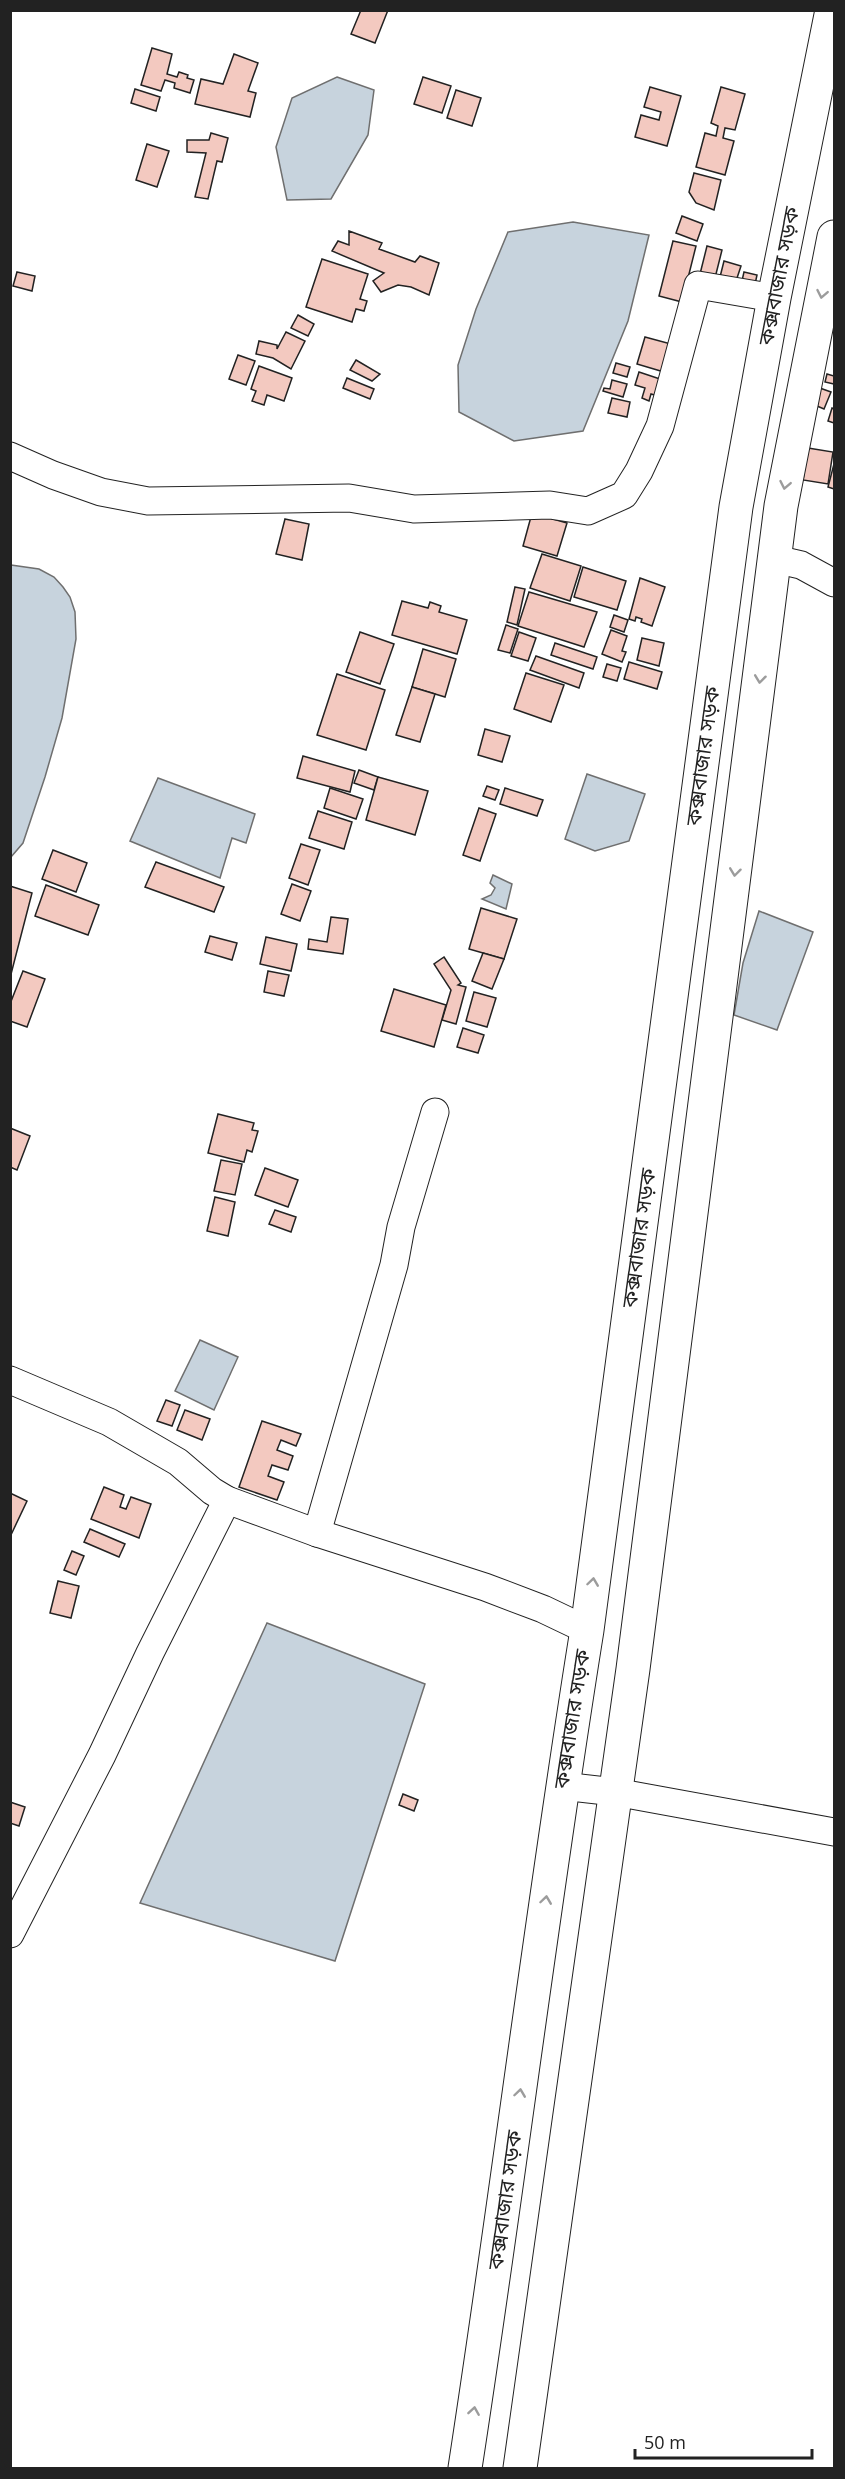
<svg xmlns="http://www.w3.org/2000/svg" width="845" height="2479" viewBox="0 0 845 2479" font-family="'Open Sans','Noto Sans Bengali',sans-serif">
<rect width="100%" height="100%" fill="#fff"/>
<!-- water -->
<g fill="#c7d3dd" stroke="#6f6f6f" stroke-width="1.5">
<path d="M337,77L374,90L368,135L331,199L287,200L276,147L292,98Z"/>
<path d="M573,222L649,235L628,321L583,431L514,441L459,412L458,365L476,309L508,232Z"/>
<path d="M11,565L39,569L54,577L63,587L70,597L75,612L76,639L62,718L45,777L23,843L11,857Z"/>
<path d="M587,774L645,794L629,841L595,851L565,839Z"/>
<path d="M158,778L255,814L246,843L232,838L220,878L130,841Z"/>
<path d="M493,875L512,884L506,909L482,899L491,895L495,888L490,883Z"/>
<path d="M759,911L813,932L777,1030L734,1015L743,963Z"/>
<path d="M200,1340L238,1357L214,1410L175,1391Z"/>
<path d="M267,1623L425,1684L335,1961L140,1903Z"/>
</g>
<!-- building -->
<g fill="#f3c9c0" stroke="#222" stroke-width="1.5">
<path d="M361,10H388L375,43L351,34Z"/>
<path d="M152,48L172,54L167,74L177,77L179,72L188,75L187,78L194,80L190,93L174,88L175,83L165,80L161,91L141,85Z"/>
<path d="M234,54L258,63L248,91L256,93L250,117L195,104L201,79L223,84Z"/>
<path d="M423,77L451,86L442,113L414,104Z"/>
<path d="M650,87L681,96L667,146L635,137L641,115L659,120L661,112L644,107Z"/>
<path d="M721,87L745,94L735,130L725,128L723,138L734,141L725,175L696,167L705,133L716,136L718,126L711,123Z"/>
<path d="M135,89L160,97L156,111L131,103Z"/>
<path d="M456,90L481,98L472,126L447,118Z"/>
<path d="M211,133L228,138L222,162L217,161L208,199L195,197L206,153L187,152V140H209Z"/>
<path d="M147,144L169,151L157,187L136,180Z"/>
<path d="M694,173L721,180L714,210L696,203L689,192Z"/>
<path d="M682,216L703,224L697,241L676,233Z"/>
<path d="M349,231L382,243L379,249L415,262L420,256L439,263L429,295L411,287L398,285L381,292L373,281L384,273L332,251L338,241L349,245Z"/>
<path d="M673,241L696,246L682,302L659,296Z"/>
<path d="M707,246L722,250L715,278L700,274Z"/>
<path d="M322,259L368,274L360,299L367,301L364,311L356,309L352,322L306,307Z"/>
<path d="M724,261L741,266L736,281L720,277Z"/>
<path d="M17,272L35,276L32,291L13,286Z"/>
<path d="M744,272L757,275L754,289L741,285Z"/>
<path d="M298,315L314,324L308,336L291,328Z"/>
<path d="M286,332L305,341L291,369L273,358L256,354L259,341L277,345V349Z"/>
<path d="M645,337L671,344L664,372L637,364Z"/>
<path d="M238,355L255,361L246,385L229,379Z"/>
<path d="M356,360L380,374L372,381L350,370Z"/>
<path d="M616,363L630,367L627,377L613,373Z"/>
<path d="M259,366L292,378L284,401L267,395L264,405L252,401L256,391L251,389Z"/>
<path d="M639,372L663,380L658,396L651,394L649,401L642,398L645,388L635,385Z"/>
<path d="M827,374L834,376V384L825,382Z"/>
<path d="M347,378L374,389L370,399L343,388Z"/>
<path d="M612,380L627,384L623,397L603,391L604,388L610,389Z"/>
<path d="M817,387L831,392L824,409L810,403Z"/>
<path d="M612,398L630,402L627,417L608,413Z"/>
<path d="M832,408L834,409V423L828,421Z"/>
<path d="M808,448L833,452L828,484L803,480Z"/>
<path d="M834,464V489L828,487Z"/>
<path d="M532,513L567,523L557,556L523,546Z"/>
<path d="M285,519L309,524L302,560L276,554Z"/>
<path d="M542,554L581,566L570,601L530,588Z"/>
<path d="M583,567L626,581L617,610L574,597Z"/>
<path d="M640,578L665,587L652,626L641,622L642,619L636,617L635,621L629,619Z"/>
<path d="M515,587L525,589L517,625L507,622Z"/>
<path d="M529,592L597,612L584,647L518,626Z"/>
<path d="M402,601L428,608L430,602L441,606L439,612L467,620L457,654L392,635Z"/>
<path d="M614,615L628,620L624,632L610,627Z"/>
<path d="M506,625L518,629L510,653L498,650Z"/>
<path d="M611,630L627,636L622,651L626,652L622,662L602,654Z"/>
<path d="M360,632L394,644L380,684L346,672Z"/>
<path d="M519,632L536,638L528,661L511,656Z"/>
<path d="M642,638L664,643L659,666L637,660Z"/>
<path d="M555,643L597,657L593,669L551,655Z"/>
<path d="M423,649L456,659L445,697L412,687Z"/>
<path d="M536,656L584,673L579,688L530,670Z"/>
<path d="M629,662L662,672L657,689L624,679Z"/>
<path d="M607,664L621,668L617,681L603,677Z"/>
<path d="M526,673L564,685L551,722L514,709Z"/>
<path d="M337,674L385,690L366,750L317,735Z"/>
<path d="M412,687L435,694L420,742L396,735Z"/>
<path d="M485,729L510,736L502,762L478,755Z"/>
<path d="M303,756L355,771L350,792L297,778Z"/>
<path d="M359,770L378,777L374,790L354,783Z"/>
<path d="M378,777L428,791L415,835L366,820Z"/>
<path d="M487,786L499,790L495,800L483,796Z"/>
<path d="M330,788L363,799L356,819L324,808Z"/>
<path d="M505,788L543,800L537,816L500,804Z"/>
<path d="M479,808L496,814L480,861L463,855Z"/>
<path d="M318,811L352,822L344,849L309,838Z"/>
<path d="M301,844L320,850L308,885L289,878Z"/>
<path d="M53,850L87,863L76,892L42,879Z"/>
<path d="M156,862L224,887L214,912L145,887Z"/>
<path d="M292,884L311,891L300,921L281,914Z"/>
<path d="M46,885L99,905L88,935L35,916Z"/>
<path d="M10,886L32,893L10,978Z"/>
<path d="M481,908L517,919L504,959L469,949Z"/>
<path d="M331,917L348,919L343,954L308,949L309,939L327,942Z"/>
<path d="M210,936L237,943L232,960L205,952Z"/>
<path d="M266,937L297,944L291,971L260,964Z"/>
<path d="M483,953L504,959L492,989L472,981Z"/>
<path d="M444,957L461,983L458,985L466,987L456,1024L442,1020L451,990L434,964Z"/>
<path d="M23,971L45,979L27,1027L10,1021V1004Z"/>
<path d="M268,971L289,975L284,996L264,992Z"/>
<path d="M394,989L446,1005L434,1047L381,1031Z"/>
<path d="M474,992L496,998L487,1027L466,1021Z"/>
<path d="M463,1028L484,1035L478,1053L457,1047Z"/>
<path d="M218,1114L254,1123L252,1130L258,1131L252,1152L247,1150L244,1162L208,1153Z"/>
<path d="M10,1128L30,1136L17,1170L10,1167Z"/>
<path d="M221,1160L242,1164L235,1195L214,1191Z"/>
<path d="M265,1168L298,1180L288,1207L255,1195Z"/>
<path d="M215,1197L235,1202L228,1236L207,1231Z"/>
<path d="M275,1210L296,1217L291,1232L269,1224Z"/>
<path d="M166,1400L180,1405L172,1426L157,1421Z"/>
<path d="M185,1410L210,1419L202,1440L177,1430Z"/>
<path d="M262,1421L301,1434L296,1446L281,1440L277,1450L293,1456L288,1470L272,1465L268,1476L284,1482L277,1500L239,1487Z"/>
<path d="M104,1487L124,1495L120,1507L126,1509L131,1497L151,1504L139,1538L91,1519Z"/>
<path d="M10,1493L27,1501L10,1537Z"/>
<path d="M90,1529L125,1544L119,1557L84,1542Z"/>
<path d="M72,1551L84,1556L76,1575L64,1570Z"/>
<path d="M58,1581L79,1586L71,1618L50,1613Z"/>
<path d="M403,1794L418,1800L414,1811L399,1805Z"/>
<path d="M10,1802L25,1807L19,1826L10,1823Z"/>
</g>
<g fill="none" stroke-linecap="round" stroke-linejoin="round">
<!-- minor casing -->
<g stroke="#222" stroke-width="29">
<g id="minor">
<path d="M10,456L53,475L101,492L148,501L349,498L414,509L550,505L588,511L624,495L639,471L660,426L698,285L774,298"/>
<path d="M775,559L801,565L834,583"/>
<path d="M10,1380L109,1422L178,1462L212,1491L227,1500L317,1533L485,1587L543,1609L587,1630"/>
<path d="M317,1533L394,1265L401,1227L435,1112"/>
<path d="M562,1786L615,1792L834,1832"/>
<path d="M10,1934L102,1755L150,1653L227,1500"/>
</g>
</g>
<!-- highway casing -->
<g stroke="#222" stroke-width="35">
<g id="highway">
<path d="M465,2468C508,2189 542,1909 587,1630L736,507L774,298L832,10"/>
<path d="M520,2468L633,1669L781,506L834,237"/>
</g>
</g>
<!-- minor -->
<use href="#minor" stroke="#fff" stroke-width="27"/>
<!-- highway -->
<use href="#highway" stroke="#fff" stroke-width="33"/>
</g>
<!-- one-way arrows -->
<defs><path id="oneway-chevron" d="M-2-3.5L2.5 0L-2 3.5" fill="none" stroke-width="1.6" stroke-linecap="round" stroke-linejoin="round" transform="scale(1.5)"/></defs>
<g stroke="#9c9c9c">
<use href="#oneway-chevron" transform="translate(822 294) rotate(101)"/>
<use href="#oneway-chevron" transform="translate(785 485) rotate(101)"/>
<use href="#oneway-chevron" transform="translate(760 679) rotate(97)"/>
<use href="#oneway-chevron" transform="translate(735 872) rotate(97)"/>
<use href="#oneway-chevron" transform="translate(593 1582) rotate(-82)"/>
<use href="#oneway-chevron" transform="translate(546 1900) rotate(-82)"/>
<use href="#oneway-chevron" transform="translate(520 2093) rotate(-82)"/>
<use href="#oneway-chevron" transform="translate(474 2411) rotate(-81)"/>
</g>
<g text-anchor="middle" stroke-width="4.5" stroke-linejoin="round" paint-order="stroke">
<!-- street labels -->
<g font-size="21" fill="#222" stroke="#fff">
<text transform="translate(779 276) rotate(-79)" y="7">কক্সবাজার সড়ক</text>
<text transform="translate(703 756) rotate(-82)" y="7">কক্সবাজার সড়ক</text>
<text transform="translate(639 1238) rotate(-82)" y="7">কক্সবাজার সড়ক</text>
<text transform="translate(572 1719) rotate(-81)" y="7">কক্সবাজার সড়ক</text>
<text transform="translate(505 2200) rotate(-82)" y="7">কক্সবাজার সড়ক</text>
</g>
</g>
<!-- border -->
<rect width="845" height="2479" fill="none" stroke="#222222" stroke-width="24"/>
<!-- scale -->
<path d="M635 2449v9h177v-9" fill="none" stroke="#222222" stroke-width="3"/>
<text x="644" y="2449" font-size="18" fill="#222222" stroke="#ffffff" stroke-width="4.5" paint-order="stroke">50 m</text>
</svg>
